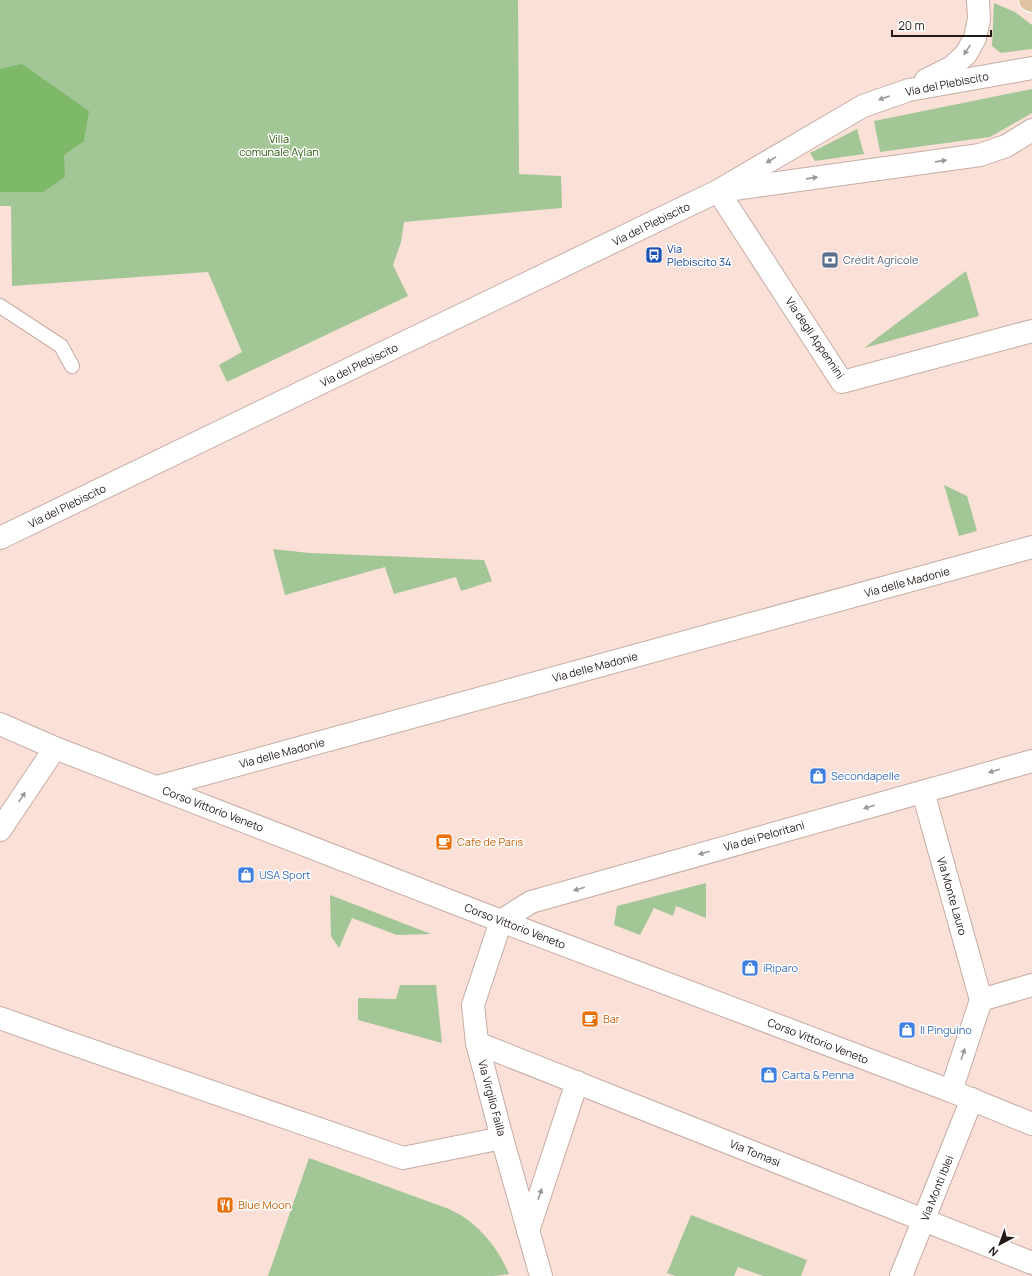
<svg xmlns="http://www.w3.org/2000/svg" width="1032" height="1276" viewBox="0 0 1032 1276" font-family="Manrope,sans-serif">
<rect width="100%" height="100%" fill="#fae0d7"/>
<!-- green -->
<g fill="#a3c696">
<path d="M0,0H518L519,174L561,176L562,208L404,222L401,242L393,265L408,296L227,382L219,365L242,352L208,272L12,286L11,206H0Z"/>
<path d="M994,3L1015,12L1032,25V49L1001,53L992,46Z"/>
<path d="M1032,89V113L990,137L880,152L874,121Z"/>
<path d="M857,129L864,154L815,161L810,153Z"/>
<path d="M966,271L979,316L864,348Z"/>
<path d="M944,485L967,496L977,531L959,536Z"/>
<path d="M273,549L309,553L484,560L492,581L461,591L456,577L394,594L385,567L285,595Z"/>
<path d="M706,883V918L676,906L673,916L654,908L640,935L614,925L617,906Z"/>
<path d="M330,895L431,934L397,935L352,918L339,948L331,936Z"/>
<path d="M400,985H436L442,1043L358,1020V998L396,999Z"/>
<path d="M309,1158L449,1209C454,1212 460,1214 465,1218C485,1232 500,1252 509,1274L494,1276H268Z"/>
<path d="M691,1215L807,1260L801,1276H763L738,1267L734,1276H675L667,1273Z"/>
</g>
<!-- forest -->
<path fill="#7eb869" d="M22,64L89,111L84,141L64,155L65,177L43,192H0V69Z"/>
<g fill="none" stroke-linecap="round" stroke-linejoin="round">
<!-- lane casing -->
<g stroke="#c5ada4" stroke-width="16">
<path id="lane" d="M0,306L61,346L72,366"/>
</g>
<!-- street casing -->
<g stroke="#c5ada4" stroke-width="24">
<g id="street">
<path d="M718,191L842,382L1032,331"/>
<path d="M0,724L55,748L501,921L951,1091L1032,1124"/>
<path d="M157,787L1032,547"/>
<path d="M923,792L981,1000"/>
<path d="M0,830L55,748"/>
<path d="M0,1018L67,1042L403,1158L502,1138"/>
<path d="M477,1043L1032,1263"/>
<path d="M951,1091L981,1000L1032,985"/>
<path d="M528,1231L577,1082"/>
<path d="M541,1276L502,1138L477,1043L473,1005L501,921L531,902L1032,761"/>
<path d="M901,1276L972,1099"/>
</g>
</g>
<!-- secondary casing -->
<g stroke="#c5ada4" stroke-width="24">
<g id="secondary">
<path d="M926,80L952,67L966,54L975,38L979,19L978,0"/>
<path d="M727,190L980,155L1006,146L1032,130"/>
<path d="M0,538L718,191L863,106L909,90L1032,68"/>
</g>
</g>
<!-- primary casing -->
<g stroke="#fff" stroke-width="24">
<path id="primary" d="M1030,0L1032,1"/>
</g>
<!-- lane -->
<use href="#lane" stroke="#fff" stroke-width="14"/>
<!-- street -->
<use href="#street" stroke="#fff" stroke-width="22"/>
<!-- secondary -->
<use href="#secondary" stroke="#fff" stroke-width="22"/>
<!-- primary -->
<use href="#primary" stroke="#ddc39f" stroke-width="22"/>
</g>
<!-- one-way arrows -->
<defs><path id="oneway-solid" d="M-6-.8H1V-3.2L6.5 0L1 3.2V.8H-6Z"/></defs>
<g fill="#9c9896">
<use href="#oneway-solid" transform="translate(967 50) rotate(123)"/>
<use href="#oneway-solid" transform="translate(884 98) rotate(160)"/>
<use href="#oneway-solid" transform="translate(771 160) rotate(149)"/>
<use href="#oneway-solid" transform="translate(941 161) rotate(-8)"/>
<use href="#oneway-solid" transform="translate(812 178) rotate(-8)"/>
<use href="#oneway-solid" transform="translate(994 771) rotate(164)"/>
<use href="#oneway-solid" transform="translate(22 797) rotate(-56)"/>
<use href="#oneway-solid" transform="translate(869 807) rotate(164)"/>
<use href="#oneway-solid" transform="translate(704 853) rotate(164)"/>
<use href="#oneway-solid" transform="translate(579 889) rotate(164)"/>
<use href="#oneway-solid" transform="translate(963 1054) rotate(-72)"/>
<use href="#oneway-solid" transform="translate(540 1194) rotate(-72)"/>
</g>
<!-- icons -->
<defs>
<g id="bus-square" transform="scale(0.9)"><rect x="-9" y="-9" width="18" height="18" rx="4" fill="#1a4fb4" stroke="#fff"/><path d="M-5-6H5V4H4V6H2V4H-2V6H-4V4H-5ZM-3.5-4V0h7V-4ZM-3.5 1.2v1.5H-2V1.2ZM2 1.2v1.5H3.5V1.2Z" fill="#fff"/></g>
<g id="bank-square" transform="scale(0.9)"><rect x="-9" y="-9" width="18" height="18" rx="4" fill="#5c6f8a" stroke="#fff"/><path d="M-6-4H6V4H-6ZM0-2.3a2.3 2.3 0 1 0 0 4.6a2.3 2.3 0 1 0 0-4.6Z" fill="#fff"/></g>
<g id="shop-square" transform="scale(0.9)"><rect x="-9" y="-9" width="18" height="18" rx="4" fill="#3f7fe0" stroke="#fff"/><path d="M-5-2.5h2.3a2.7 3.5 0 0 1 5.4 0H5L5.5 6h-11ZM-1.5-2.5h3a1.5 2.3 0 0 0-3 0Z" fill="#fff"/></g>
<g id="cafe-square" transform="scale(0.9)"><rect x="-9" y="-9" width="18" height="18" rx="4" fill="#e8710a" stroke="#fff"/><path d="M-5.5-4.5H6V0H3Q3 3.5 0 3.5H-2.5Q-5.5 3.5-5.5 0ZM3-3.2v2h1.7v-2ZM-6 4.5H4V6H-6Z" fill="#fff"/></g>
<g id="restaurant-square" transform="scale(0.9)"><rect x="-9" y="-9" width="18" height="18" rx="4" fill="#e8710a" stroke="#fff"/><path d="M-5-6h1v4h1v-4h1v4h1v-4h1v5L-1.5 .5V6h-2V.5L-5-1ZM5-6V6H3V1.5H1.5Q1.5-4 5-6Z" fill="#fff"/></g>
</defs>
<g fill-rule="evenodd">
<use href="#bus-square" x="654" y="255"/>
<use href="#bank-square" x="830" y="260"/>
<use href="#shop-square" x="818" y="776"/>
<use href="#cafe-square" x="444" y="842"/>
<use href="#shop-square" x="246" y="875"/>
<use href="#shop-square" x="750" y="968"/>
<use href="#cafe-square" x="590" y="1019"/>
<use href="#shop-square" x="907" y="1030"/>
<use href="#shop-square" x="769" y="1075"/>
<use href="#restaurant-square" x="225" y="1205"/>
</g>
<g text-anchor="middle" stroke-width="3" stroke-linejoin="round" paint-order="stroke">
<!-- street labels -->
<g font-size="11" fill="#221a16" stroke="#fff">
<text transform="translate(947 84) rotate(-11)" y="4">Via del Plebiscito</text>
<text transform="translate(651 224) rotate(-26)" y="4">Via del Plebiscito</text>
<text transform="translate(815 338) rotate(56)" y="4">Via degli Appennini</text>
<text transform="translate(359 365) rotate(-26)" y="4">Via del Plebiscito</text>
<text transform="translate(67 506) rotate(-26)" y="4">Via del Plebiscito</text>
<text transform="translate(907 582) rotate(-15)" y="4">Via delle Madonie</text>
<text transform="translate(595 667) rotate(-15)" y="4">Via delle Madonie</text>
<text transform="translate(282 753) rotate(-15)" y="4">Via delle Madonie</text>
<text transform="translate(213 809) rotate(21)" y="4">Corso Vittorio Veneto</text>
<text transform="translate(764 836) rotate(-16)" y="4">Via dei Peloritani</text>
<text transform="translate(952 896) rotate(74)" y="4">Via Monte Lauro</text>
<text transform="translate(515 926) rotate(21)" y="4">Corso Vittorio Veneto</text>
<text transform="translate(818 1041) rotate(21)" y="4">Corso Vittorio Veneto</text>
<text transform="translate(492 1098) rotate(75)" y="4">Via Virgilio Failla</text>
<text transform="translate(755 1153) rotate(22)" y="4">Via Tomasi</text>
<text transform="translate(937 1188) rotate(-68)" y="4">Via Monti Iblei</text>
</g>
<!-- park labels -->
<g font-size="11" fill="#265b07" stroke="#fff">
<text x="279" y="143">Villa<tspan x="279" dy="13">comunale Aylan</tspan></text>
</g>
<!-- transit labels -->
<g font-size="11" fill="#164399" stroke="#fff" text-anchor="start">
<text x="667" y="253">Via<tspan x="667" dy="13">Plebiscito 34</tspan></text>
</g>
<!-- service labels -->
<g font-size="11" fill="#4e5e75" stroke="#fff" text-anchor="start">
<text x="843" y="264">Crédit Agricole</text>
</g>
<!-- shop labels -->
<g font-size="11" fill="#366cbe" stroke="#fff" text-anchor="start">
<text x="831" y="780">Secondapelle</text>
<text x="259" y="879">USA Sport</text>
<text x="763" y="972">iRiparo</text>
<text x="920" y="1034">Il Pinguino</text>
<text x="782" y="1079">Carta &amp; Penna</text>
</g>
<!-- food labels -->
<g font-size="11" fill="#c56008" stroke="#fff" text-anchor="start">
<text x="457" y="846">Cafe de Paris</text>
<text x="603" y="1023">Bar</text>
<text x="238" y="1209">Blue Moon</text>
</g>
</g>
<!-- north arrow -->
<g transform="translate(1000 1244) rotate(221)" stroke="#ffffff" stroke-width="3" paint-order="stroke">
<path d="M0-3L7 15L0 10L-7 15Z" fill="#221a16"/>
<text y="-6" font-size="11" font-weight="bold" text-anchor="middle" fill="#221a16">N</text>
</g>
<!-- scale -->
<path d="M892 30v6h99v-6" fill="none" stroke="#221a16" stroke-width="2"/>
<text x="898" y="30" font-size="12" fill="#221a16" stroke="#ffffff" stroke-width="3" paint-order="stroke">20 m</text>
</svg>
